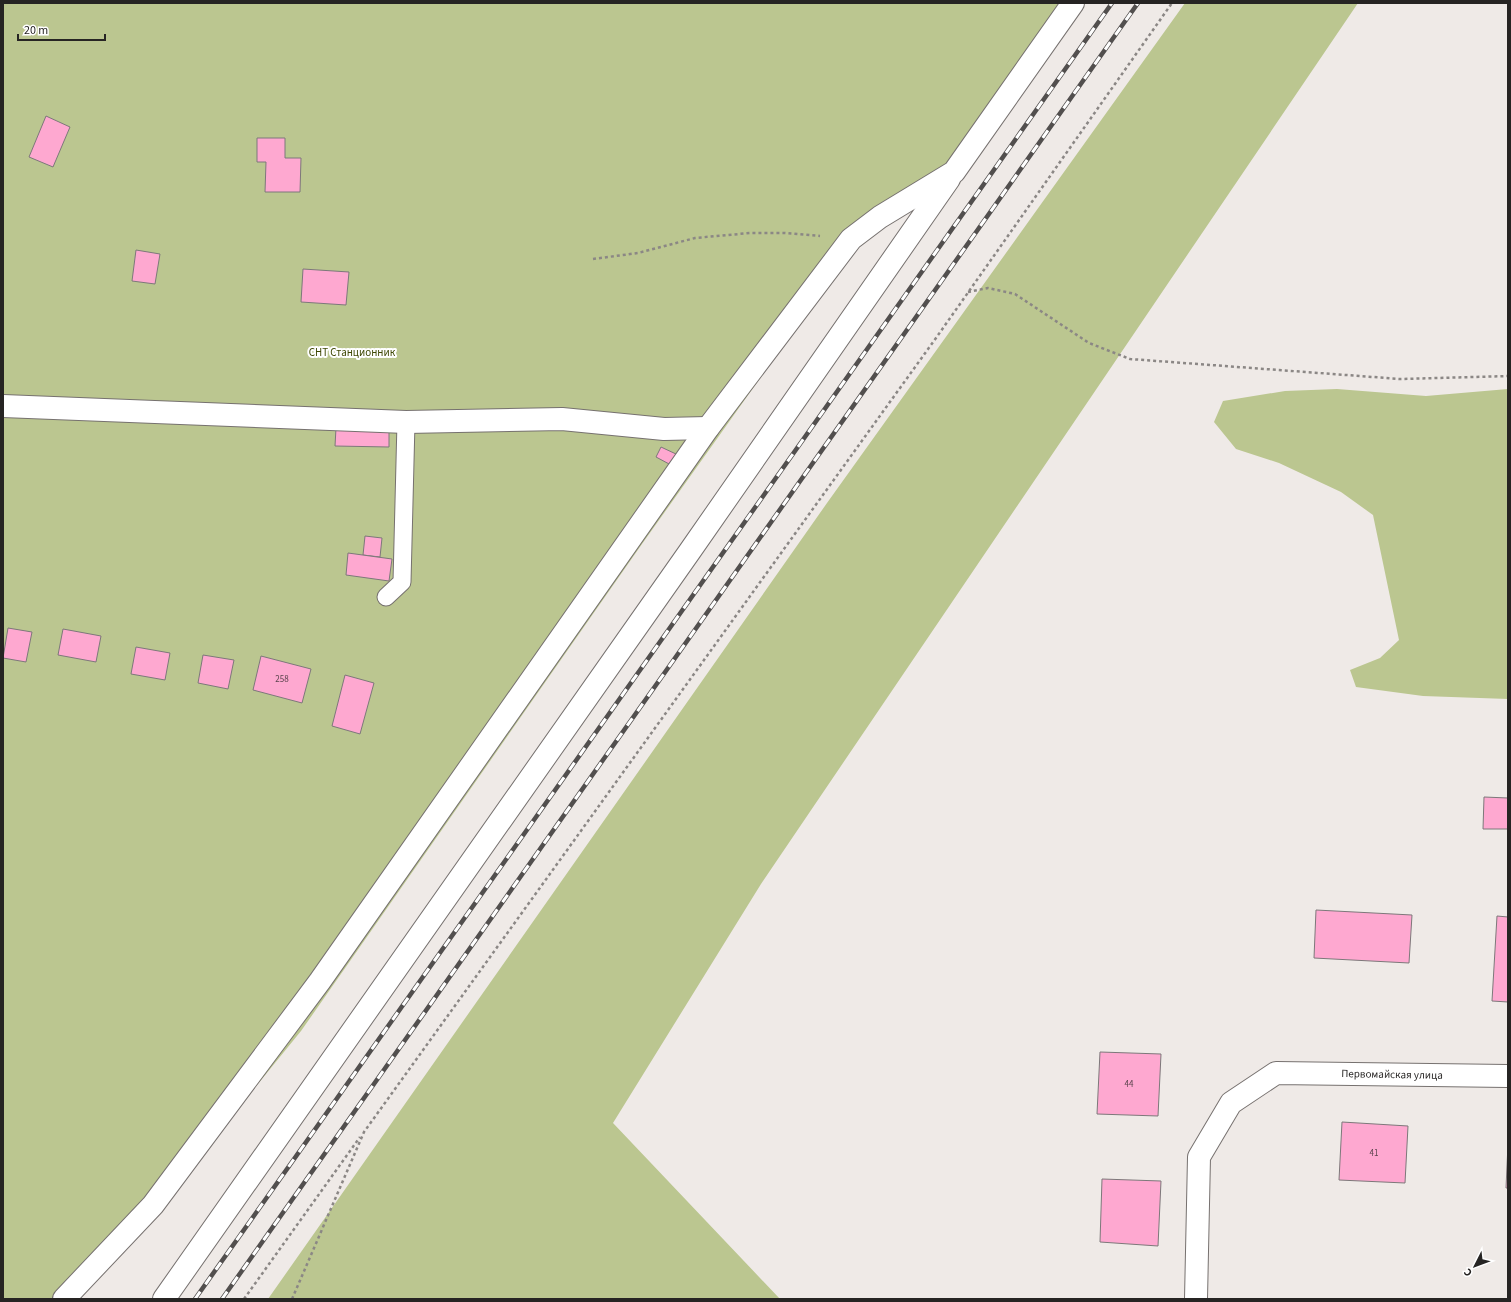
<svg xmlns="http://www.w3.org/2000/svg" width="1511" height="1302" viewBox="0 0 1511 1302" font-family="'Source Sans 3',sans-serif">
<rect width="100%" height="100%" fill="#efeae7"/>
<!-- green -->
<g fill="#bbc690">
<path d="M3,3H1079L961,171L857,242L642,544L301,1031L142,1226L70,1299H3Z"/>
<path d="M1185,3H1358L761,884L613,1123L780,1299H268L827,503Z"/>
<path d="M1337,389L1426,396L1508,389V699L1423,696L1356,687L1350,670L1380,658L1399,640L1373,515L1341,492L1279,463L1236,449L1214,422L1223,401L1285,391Z"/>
</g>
<!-- building -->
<g fill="#fea8d0" stroke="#7d787a">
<path d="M46,116L70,127L53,167L29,157Z"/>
<path d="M257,138H285V158H301L300,192H265L266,162H257Z"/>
<path d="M136,250L160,254L155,284L132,281Z"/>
<path d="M303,269L349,272L346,305L301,302Z"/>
<path d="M336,428L389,429V447L335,446Z"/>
<path d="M661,447L676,454L671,465L656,457Z"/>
<path d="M365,536L382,538L380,557L363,555Z"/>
<path d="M348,553L392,559L389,581L346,575Z"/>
<path d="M8,628L32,632L26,662L3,658Z"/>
<path d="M63,629L101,636L96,662L58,655Z"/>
<path d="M136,647L170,653L165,680L131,674Z"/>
<path d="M203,655L234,660L228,689L198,683Z"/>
<path d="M261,656L311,669L302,703L253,690Z"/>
<path d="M345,675L374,683L360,734L332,726Z"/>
<path d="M1484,797L1508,798V829H1483Z"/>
<path d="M1316,910L1412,915L1409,963L1314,958Z"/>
<path d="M1497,916L1508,917V1002L1492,1001Z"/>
<path d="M1100,1052L1161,1054L1158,1116L1097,1114Z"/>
<path d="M1342,1122L1408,1126L1405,1183L1339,1180Z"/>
<path d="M1508,1144V1188H1506Z"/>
<path d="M1102,1179L1161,1181L1158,1246L1100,1242Z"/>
</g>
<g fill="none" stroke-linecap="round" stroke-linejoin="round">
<!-- service casing -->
<g stroke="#76716f" stroke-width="19">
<path id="service" d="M386,597L402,582L406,422"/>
</g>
<!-- minor casing -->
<g stroke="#76716f" stroke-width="24">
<g id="minor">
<path d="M3,406L406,422L562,419L664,429L708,428"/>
<path d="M64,1299L153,1205L320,981L708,428L851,239L880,217L954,172L1073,3"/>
<path d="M164,1299L690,551L949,179"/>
<path d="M1196,1299L1199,1157L1231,1103L1276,1073L1508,1076"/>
</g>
</g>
<!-- path -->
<g stroke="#8b8785" stroke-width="2.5" stroke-dasharray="3 3" stroke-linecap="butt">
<path d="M593,259L638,253L695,238L750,233H785L820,236"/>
<path d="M968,292L988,288L1015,294L1089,343L1130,359L1400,379L1508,376"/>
<path d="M244,1299L360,1137"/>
<path d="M292,1299L364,1132L936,338L1172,3"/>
</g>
<!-- service -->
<use href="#service" stroke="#fff" stroke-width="17"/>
<!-- minor -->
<use href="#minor" stroke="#fff" stroke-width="22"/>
<!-- rail casing -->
<g stroke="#524f4e" stroke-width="4.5">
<g id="rail">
<path d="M195,1299L1112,3"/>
<path d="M222,1299L1138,3"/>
</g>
</g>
<!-- rail -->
<use href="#rail" stroke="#fff" stroke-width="3" stroke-dasharray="9" stroke-linecap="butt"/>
</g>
<g text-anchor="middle" stroke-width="4" stroke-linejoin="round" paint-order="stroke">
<!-- number labels -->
<g font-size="9" fill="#5c454e">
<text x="282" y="682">258</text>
<text x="1129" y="1087">44</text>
<text x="1374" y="1156">41</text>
</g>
<!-- park labels -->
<g font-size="11" fill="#3e4703" stroke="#fff">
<text x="352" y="356">СНТ Станционник</text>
</g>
<!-- street labels -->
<g font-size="11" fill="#262423" stroke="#fff">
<text transform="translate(1392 1074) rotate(1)" y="4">Первомайская улица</text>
</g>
</g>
<!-- border -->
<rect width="1511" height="1302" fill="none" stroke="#262423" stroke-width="8"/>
<!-- north arrow -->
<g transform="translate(1475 1266) rotate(228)" stroke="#ffffff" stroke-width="3" paint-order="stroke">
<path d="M0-3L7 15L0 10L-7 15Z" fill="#262423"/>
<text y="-6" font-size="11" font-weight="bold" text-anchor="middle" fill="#262423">С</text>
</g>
<!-- scale -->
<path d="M18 34v6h87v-6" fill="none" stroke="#262423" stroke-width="2"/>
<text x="24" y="34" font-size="12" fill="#262423" stroke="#ffffff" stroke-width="3" paint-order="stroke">20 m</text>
</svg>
